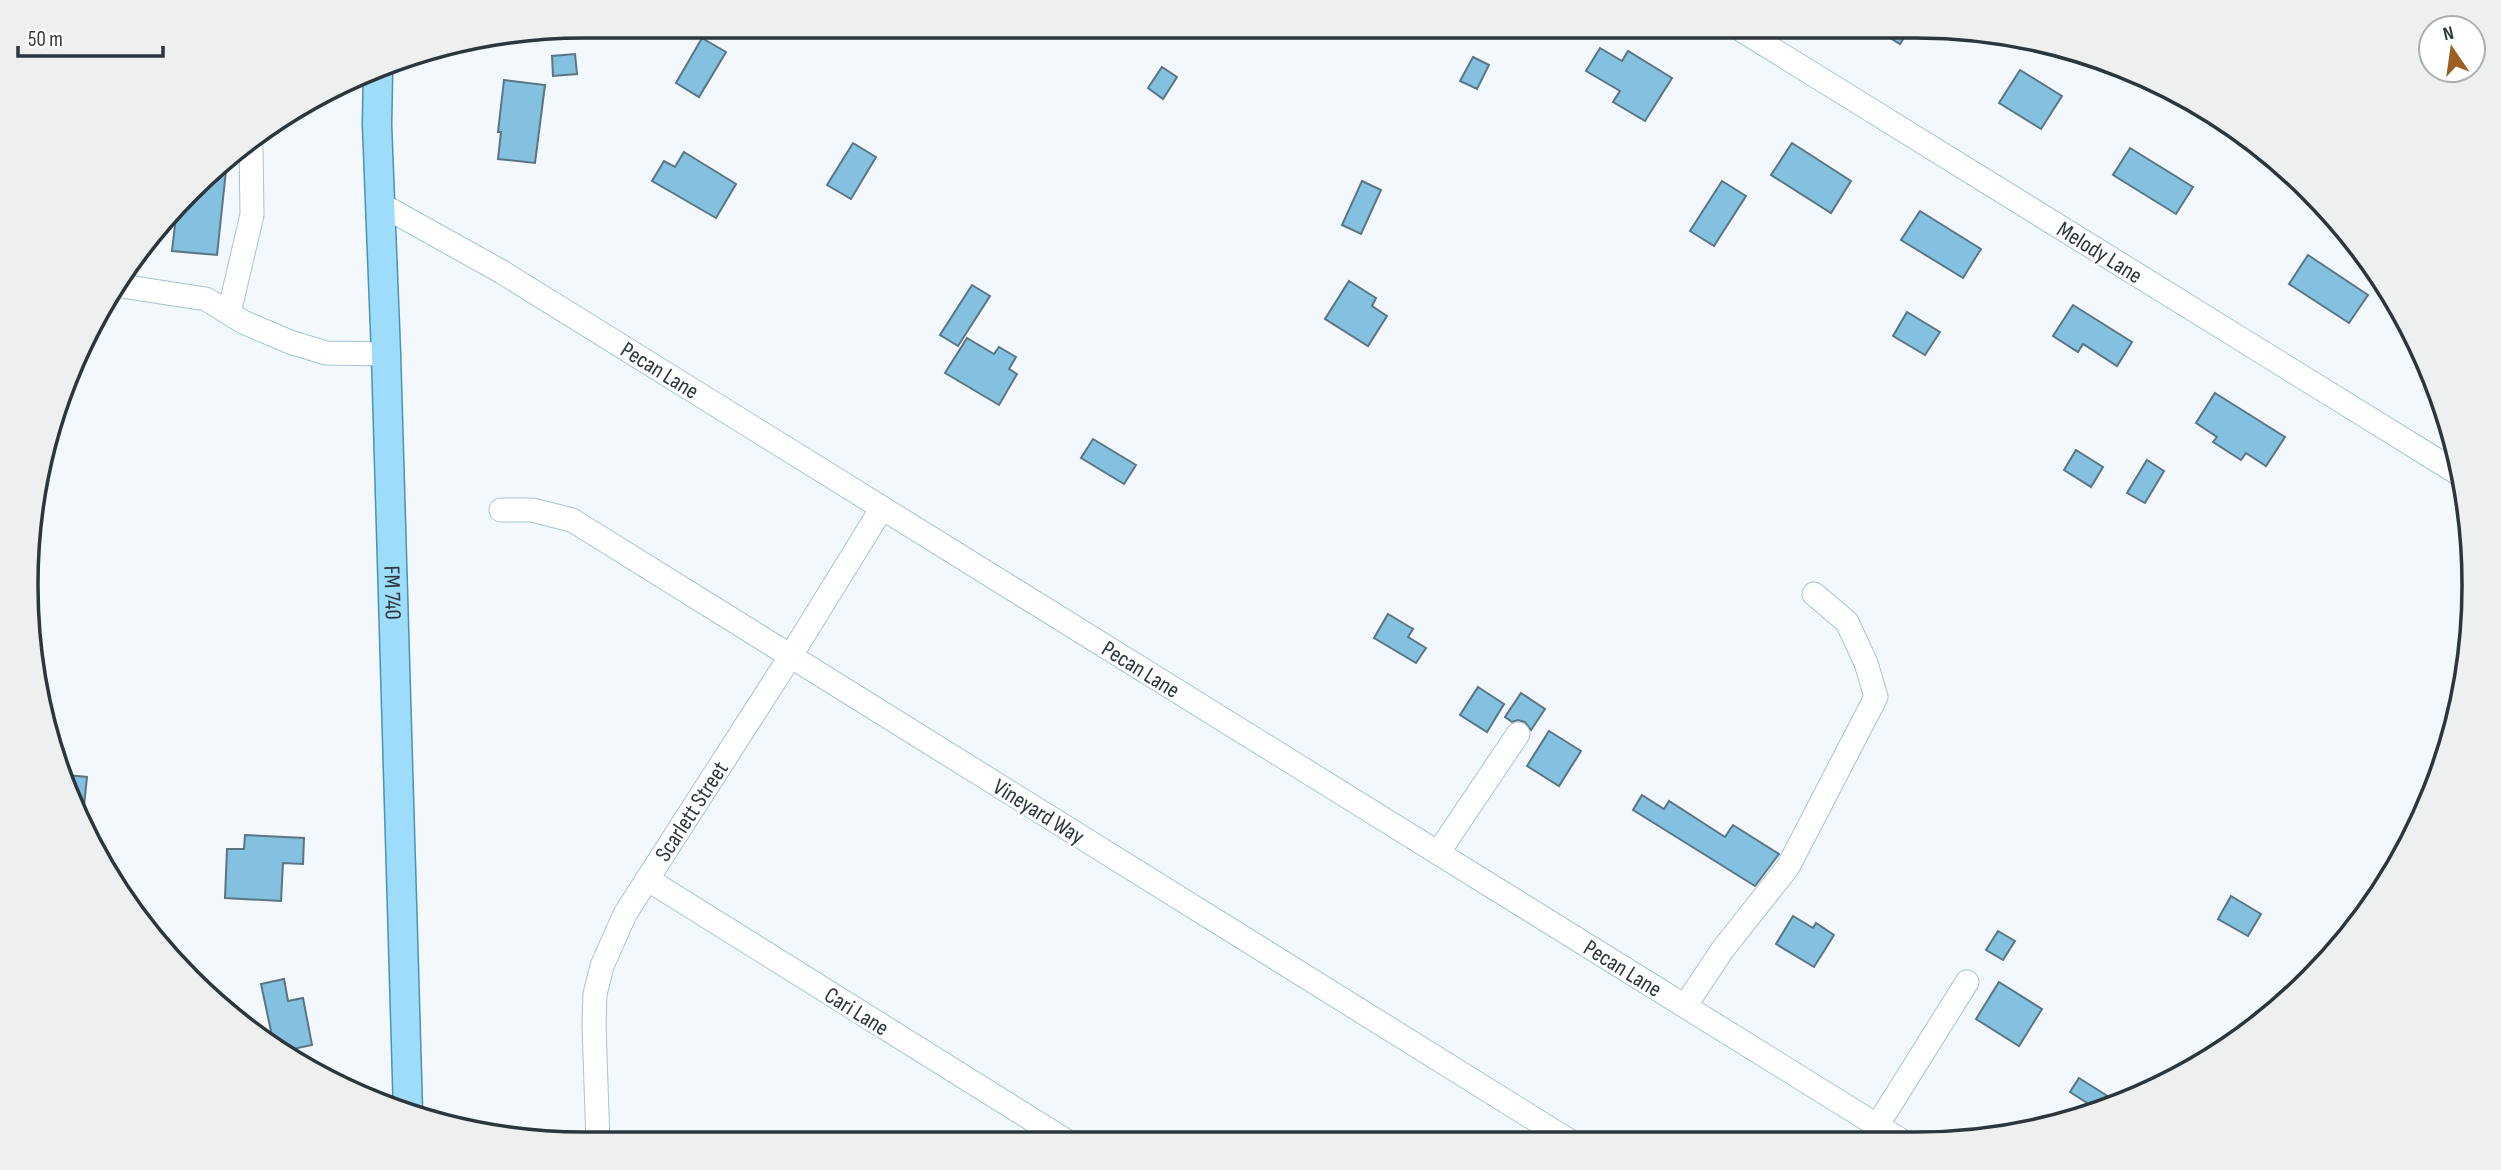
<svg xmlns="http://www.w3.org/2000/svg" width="2501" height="1170" viewBox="0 0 2501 1170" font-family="'Sofia Sans Condensed',sans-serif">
<rect width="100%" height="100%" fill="#f2f8fb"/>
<!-- building -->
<g fill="#84c1e0" stroke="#5a7584" stroke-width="2">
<path d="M1871,26H1911L1900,44Z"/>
<path d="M702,38L726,52L699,97L676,83Z"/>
<path d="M1600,48L1622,61L1628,51L1672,78L1645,121L1613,102L1620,91L1586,71Z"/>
<path d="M575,54L577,74L553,76L552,56Z"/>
<path d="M1473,57L1489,65L1477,89L1460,81Z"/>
<path d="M1162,67L1177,77L1163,99L1148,88Z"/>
<path d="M2020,70L2062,96L2041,129L1999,103Z"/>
<path d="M504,80L545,85L535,163L498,159L501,132H498Z"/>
<path d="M853,143L876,157L851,199L827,185Z"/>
<path d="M1792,143L1851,181L1831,213L1771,175Z"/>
<path d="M2130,148L2193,187L2176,214L2113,175Z"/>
<path d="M684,152L736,184L716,218L652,181L664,161L675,167Z"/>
<path d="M227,161L217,255L172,251L176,216Z"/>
<path d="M1362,181L1381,190L1361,234L1342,225Z"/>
<path d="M1722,181L1746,196L1714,246L1690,231Z"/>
<path d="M1920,211L1981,249L1963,278L1901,240Z"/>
<path d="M2308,255L2368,295L2349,323L2289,284Z"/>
<path d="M1349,281L1376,298L1372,306L1387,316L1368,346L1325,319Z"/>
<path d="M972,285L990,296L958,346L940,335Z"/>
<path d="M2073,305L2132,342L2117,366L2083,344L2078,352L2053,336Z"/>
<path d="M1907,312L1940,332L1925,355L1893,336Z"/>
<path d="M967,338L994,354L999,347L1016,357L1009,369L1017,374L999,405L945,373Z"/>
<path d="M2215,393L2285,437L2266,466L2246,453L2241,460L2213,442L2217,437L2196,423Z"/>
<path d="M1093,439L1136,465L1124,484L1081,458Z"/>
<path d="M2076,450L2103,467L2091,487L2064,470Z"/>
<path d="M2147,460L2164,471L2145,503L2127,493Z"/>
<path d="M1388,614L1413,629L1408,637L1426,648L1416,663L1374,638Z"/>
<path d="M1478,687L1504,704L1487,732L1460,715Z"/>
<path d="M1521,693L1545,709L1531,730L1525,722L1518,720L1512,722L1505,717Z"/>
<path d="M1549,731L1581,751L1559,786L1527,766Z"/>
<path d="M67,775L87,777L82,825Z"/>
<path d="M1642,795L1664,809L1669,801L1725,837L1733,825L1779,854L1755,886L1633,810Z"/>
<path d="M245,835L304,838L303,864L283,863L281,901L225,898L227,849H244Z"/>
<path d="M2231,896L2261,914L2248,936L2218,919Z"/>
<path d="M1793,916L1813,928L1816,923L1834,935L1814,967L1776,944Z"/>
<path d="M1998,931L2015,941L2003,960L1986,950Z"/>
<path d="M284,979L288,1001L303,998L312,1045L279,1052L275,1050L261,984Z"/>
<path d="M1999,982L2042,1009L2019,1046L1976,1019Z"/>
<path d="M2079,1078L2120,1104L2098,1110L2070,1092Z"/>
</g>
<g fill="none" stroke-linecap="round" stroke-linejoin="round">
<!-- minor casing -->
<g stroke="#a6c4d3" stroke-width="25">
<g id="minor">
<path d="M1735,26L2464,477"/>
<path d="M380,204L502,272L1899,1139"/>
<path d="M115,285L206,299L243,322L290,342L326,353L386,354"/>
<path d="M229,313L252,215L251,147"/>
<path d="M501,510H532L572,520L1568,1140"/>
<path d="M1438,853L1518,734"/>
<path d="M647,879L1068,1142"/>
<path d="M1685,1006L1723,949L1788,867L1876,697L1866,663L1847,622L1814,594"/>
<path d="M1877,1126L1967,982"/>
<path d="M598,1144L594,1024L595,994L602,966L625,914L790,657L882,508"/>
</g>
</g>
<!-- major casing -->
<g stroke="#4a93b5" stroke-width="31">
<g id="major">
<path id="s1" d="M378,71L377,125L386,354L408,1112"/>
</g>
</g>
<!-- minor -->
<use href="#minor" stroke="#fff" stroke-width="23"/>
<!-- major -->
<use href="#major" stroke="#9ddcfa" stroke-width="28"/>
</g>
<g text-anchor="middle" stroke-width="6" stroke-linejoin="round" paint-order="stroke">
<!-- street labels -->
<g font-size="23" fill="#2b363d" stroke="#fff">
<text transform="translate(2100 252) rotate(32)" y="8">Melody Lane</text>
<text transform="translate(660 370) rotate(32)" y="8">Pecan Lane</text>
<text dy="8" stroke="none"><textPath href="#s1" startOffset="522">FM 740</textPath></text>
<text transform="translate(1141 669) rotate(32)" y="8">Pecan Lane</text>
<text transform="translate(691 811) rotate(-57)" y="8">Scarlett Street</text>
<text transform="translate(1039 811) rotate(32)" y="8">Vineyard Way</text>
<text transform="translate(1623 968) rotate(32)" y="8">Pecan Lane</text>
<text transform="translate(857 1011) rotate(32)" y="8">Cari Lane</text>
</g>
</g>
<!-- crop -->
<path d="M0 0H2501V1170H0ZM584 38H1916A546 546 0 0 1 2462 584V586A546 546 0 0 1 1916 1132H584A546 546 0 0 1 38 586V584A546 546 0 0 1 584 38Z" fill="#eeefef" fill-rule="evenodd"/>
<path fill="none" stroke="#2b363d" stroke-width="3.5" d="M584 38H1916A546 546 0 0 1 2462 584V586A546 546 0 0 1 1916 1132H584A546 546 0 0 1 38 586V584A546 546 0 0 1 584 38Z"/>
<!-- north arrow -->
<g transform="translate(2452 49) rotate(347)"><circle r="33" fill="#ffffff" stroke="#aaafb1" stroke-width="2"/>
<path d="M0-5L12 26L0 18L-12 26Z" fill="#9d5f24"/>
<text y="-10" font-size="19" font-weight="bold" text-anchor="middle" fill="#2b363d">N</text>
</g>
<!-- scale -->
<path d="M18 46v10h145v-10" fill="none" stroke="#2b363d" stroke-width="3.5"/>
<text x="28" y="46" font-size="21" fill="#2b363d" stroke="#ffffff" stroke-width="5" paint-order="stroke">50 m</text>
</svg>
